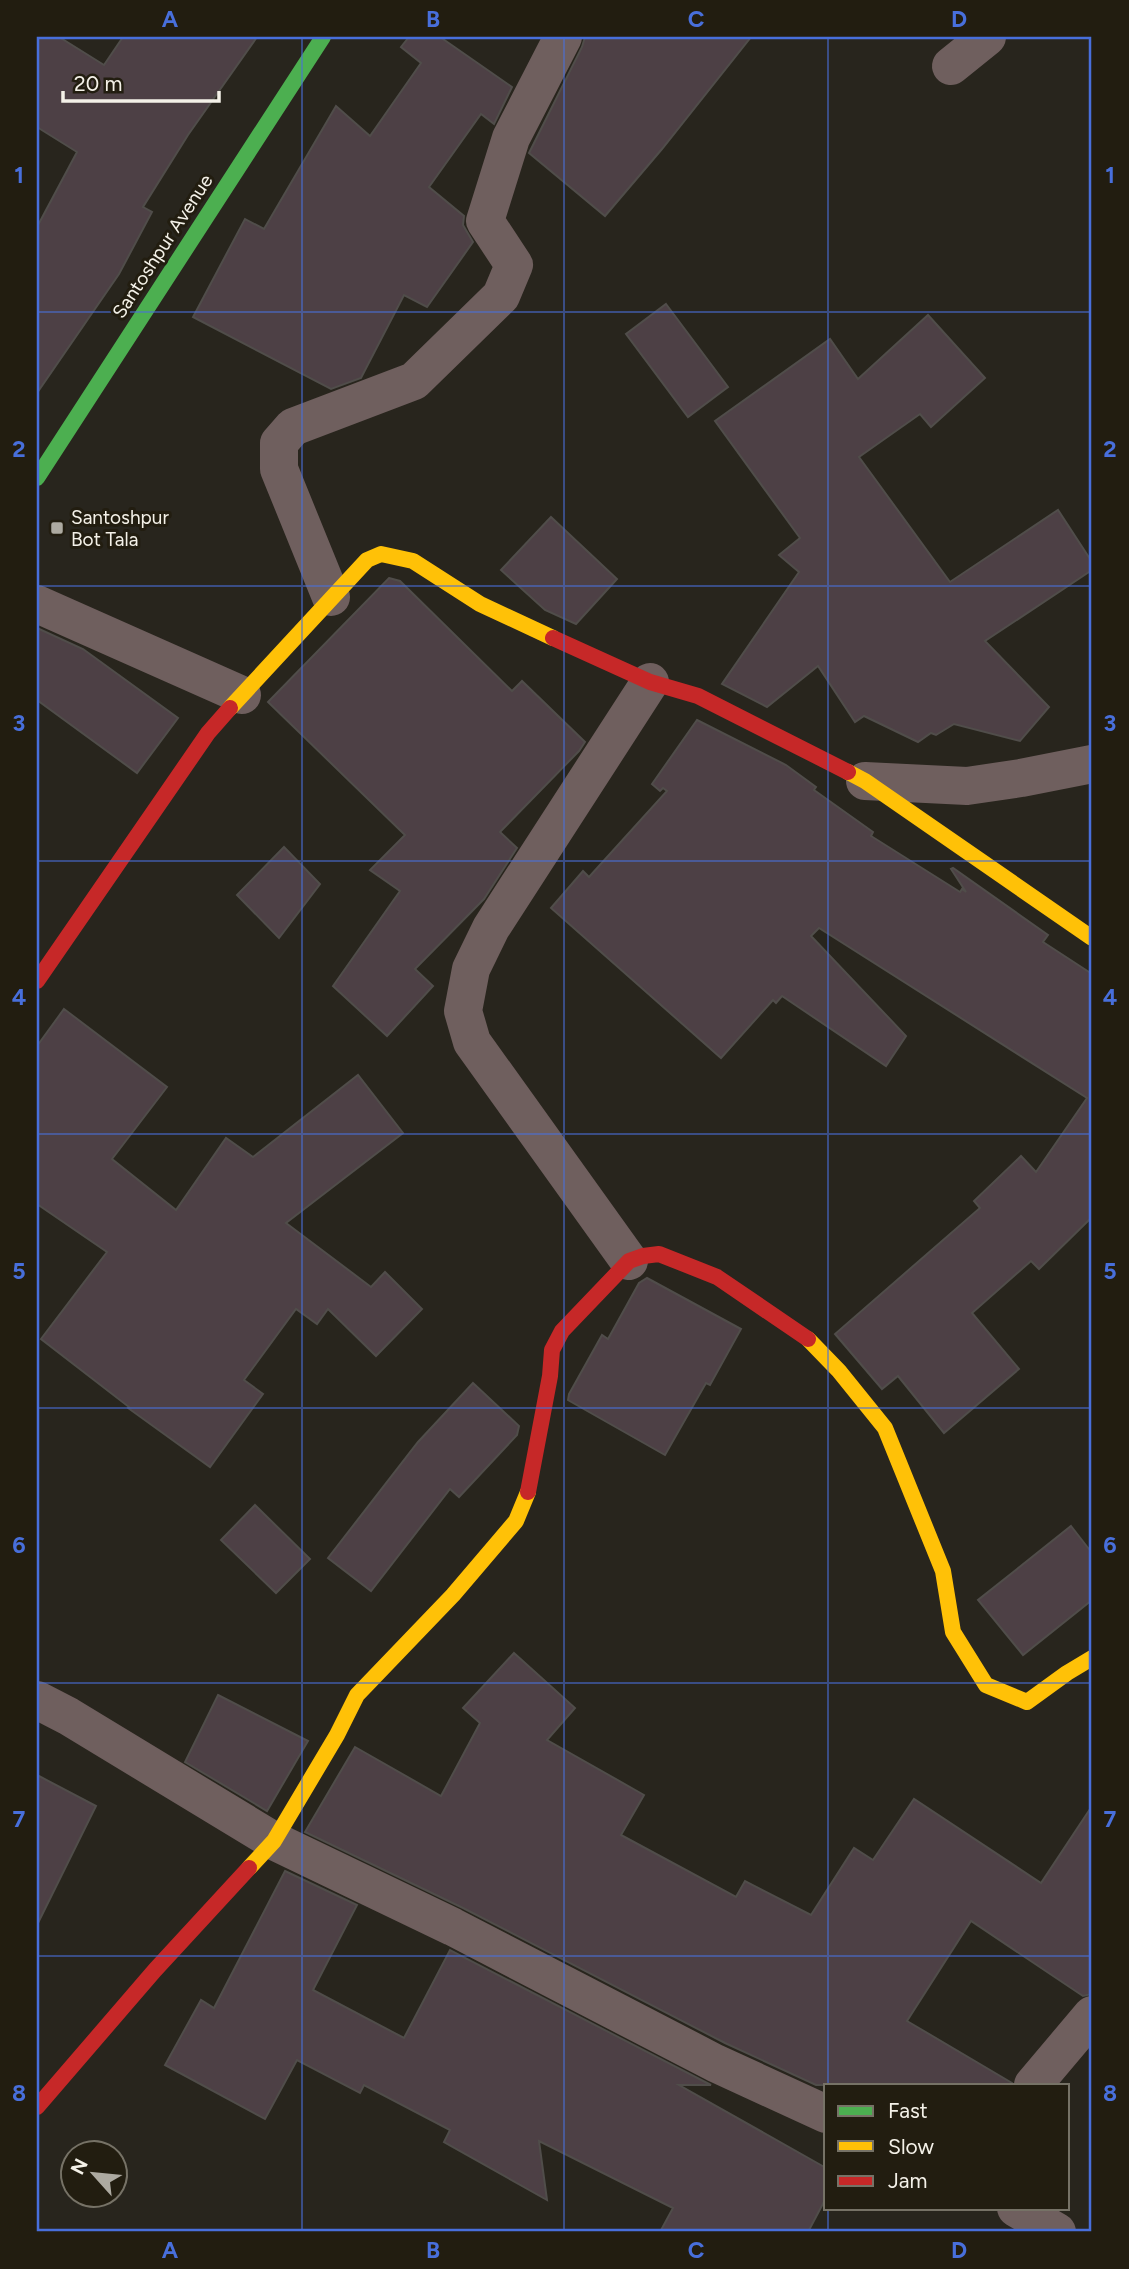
<svg xmlns="http://www.w3.org/2000/svg" width="1129" height="2269" viewBox="0 0 1129 2269" font-family="Figtree,sans-serif">
<rect width="100%" height="100%" fill="#28251d"/>
<!-- building -->
<g fill="#4d4045" stroke="#504d4a" stroke-width="2">
<path d="M37,37H59L104,65L123,37H257L188,135L143,207L152,212L119,274L37,393V227L77,152L37,127Z"/>
<path d="M409,37H440L512,87L494,124L481,114L429,187L464,216L463,225L473,242L427,307L404,295L361,378L331,389L193,317L245,219L264,229L336,106L370,136L421,63L401,47Z"/>
<path d="M585,37H751L662,149L605,216L529,153L582,47Z"/>
<path d="M666,304L728,387L688,417L626,334Z"/>
<path d="M928,315L985,378L931,427L920,414L859,457L950,582L1058,510L1092,562V570L985,641L1049,707L1020,741L954,724L936,735L931,733L918,742L864,716L855,722L818,666L767,707L722,684L799,572L779,555L800,538L715,421L830,339L858,379Z"/>
<path d="M551,517L617,579L576,624L545,610L501,570Z"/>
<path d="M389,578L400,581L512,691L522,681L585,742L579,751L500,832L517,848L484,899L415,969L433,986L387,1036L333,986L400,891L370,870L405,835L268,702Z"/>
<path d="M37,628L83,649L178,718L137,773L37,700Z"/>
<path d="M697,720L786,765L816,787L814,790L873,832L871,836L960,892L962,889L966,892L951,869L953,868L1048,935L1043,942L1092,974V1217L1039,1269L1031,1261L972,1313L1019,1369L944,1433L898,1376L882,1389L835,1334L980,1208L974,1201L1021,1156L1036,1172L1087,1098L819,928L811,936L906,1036L886,1066L782,996L776,1003L773,1000L721,1058L551,908L583,871L589,877L667,791L663,788L660,791L652,784Z"/>
<path d="M284,847L320,884L279,938L237,895Z"/>
<path d="M64,1009L167,1087L112,1159L176,1210L226,1138L253,1157L358,1075L403,1133L286,1223L371,1287L385,1272L422,1309L376,1356L328,1309L317,1324L296,1309L244,1380L263,1394L210,1467L128,1408L129,1407L41,1339L107,1252L37,1204V1046Z"/>
<path d="M647,1278L741,1329L710,1385L706,1383L665,1455L568,1400L569,1394L602,1335L608,1339L639,1283Z"/>
<path d="M473,1383L519,1426L517,1435L459,1497L450,1489L371,1591L328,1558L418,1442Z"/>
<path d="M255,1505L310,1559L276,1593L221,1540Z"/>
<path d="M1071,1526L1092,1553V1600L1023,1655L978,1600Z"/>
<path d="M514,1653L575,1708L547,1740L644,1795L621,1835L736,1897L745,1881L811,1915L854,1848L873,1860L914,1799L1041,1883L1092,1806V1994L1083,1996L971,1921L907,2021L1012,2083V2085H816L725,2043L463,1908L305,1832L355,1747L441,1796L480,1723L463,1708Z"/>
<path d="M218,1695L308,1741L267,1811L185,1762Z"/>
<path d="M37,1775L96,1806L37,1925Z"/>
<path d="M285,1871L357,1905L313,1990L404,2038L450,1950L711,2085H679L826,2168V2198L808,2232H660L673,2208L539,2141L547,2200L444,2142L450,2130L364,2085L360,2093L297,2060L265,2119L165,2065L201,2000L214,2008Z"/>
</g>
<g fill="none" stroke-linecap="round" stroke-linejoin="round">
<!-- street -->
<g stroke="#6f5f5e" stroke-width="38">
<path d="M951,66L987,37"/>
<path d="M331,597L279,469V443L293,427L414,381L501,296L514,265L485,221L511,138L563,37"/>
<path d="M37,604L242,695"/>
<path d="M865,781L967,786L1021,778L1092,764"/>
<path d="M629,1261L472,1042L463,1011L471,969L491,928L650,682"/>
<path d="M37,1700L68,1716L274,1841L453,1927L715,2063L826,2114"/>
<path d="M1033,2085L1092,2015"/>
<path d="M1016,2208L1057,2232"/>
</g>
<!-- fast -->
<path stroke="#4caf50" stroke-width="16" d="M37,478L323,37"/>
<!-- slow -->
<g stroke="#ffc107" stroke-width="16">
<path d="M230,708L367,560L381,554L413,561L480,604L553,638"/>
<path d="M848,772L865,781L1092,938"/>
<path d="M808,1339L839,1371L885,1428L943,1571L953,1632L986,1685L1027,1702L1067,1673L1092,1658"/>
<path d="M249,1868L274,1841L337,1735L357,1695L453,1595L516,1521L528,1492"/>
</g>
<!-- jam -->
<g stroke="#c62828" stroke-width="16">
<path d="M553,638L650,682L698,696L848,772"/>
<path d="M37,981L208,733L230,708"/>
<path d="M528,1492L550,1376L552,1350L562,1331L629,1261L643,1256L659,1254L717,1277L808,1339"/>
<path d="M37,2107L155,1970L249,1868"/>
</g>
</g>
<!-- grid -->
<path fill="none" stroke="#486fdb" stroke-width="2" stroke-opacity="0.55" d="M302,37V2232M564,37V2232M828,37V2085M37,312H1092M37,586H1092M37,861H1092M37,1134H1092M37,1408H1092M37,1683H1092M37,1956H1092M828,2208V2232"/>
<!-- markers -->
<rect fill="#adaaa1" stroke="#221d10" stroke-width="2.5" x="50" y="521" width="14" height="14" rx="3.5"/>
<g text-anchor="middle" stroke-width="6" stroke-linejoin="round" paint-order="stroke">
<!-- street labels -->
<g font-size="19" fill="#f4f1e8" stroke="#221d10">
<text transform="translate(162 246) rotate(-57)" y="7">Santoshpur Avenue</text>
</g>
<!-- poi labels -->
<g font-size="19" fill="#f4f1e8" stroke="#221d10" text-anchor="start">
<text x="71" y="524">Santoshpur<tspan x="71" dy="22">Bot Tala</tspan></text>
</g>
</g>
<!-- border -->
<rect width="1129" height="2269" fill="none" stroke="#221d10" stroke-width="77"/>
<!-- legend -->
<rect x="824" y="2084" width="245" height="126" fill="#221d10" stroke="#767266" stroke-width="2"/>
<rect x="838" y="2106" width="35" height="10" fill="#4caf50" stroke="#767266" stroke-width="2"/>
<text x="888" y="2118" font-size="21" fill="#f4f1e8">Fast</text>
<rect x="838" y="2141" width="35" height="10" fill="#ffc107" stroke="#767266" stroke-width="2"/>
<text x="888" y="2154" font-size="21" fill="#f4f1e8">Slow</text>
<rect x="838" y="2176" width="35" height="10" fill="#c62828" stroke="#767266" stroke-width="2"/>
<text x="888" y="2188" font-size="21" fill="#f4f1e8">Jam</text>
<!-- north arrow -->
<g transform="translate(94 2174) rotate(297)"><circle r="33" fill="#221d10" stroke="#767266" stroke-width="2"/>
<path d="M0-5L12 26L0 18L-12 26Z" fill="#adaaa1"/>
<text y="-10" font-size="19" font-weight="bold" text-anchor="middle" fill="#f4f1e8">N</text>
</g>
<!-- scale -->
<path d="M63 91v10h156v-10" fill="none" stroke="#f4f1e8" stroke-width="3.5"/>
<text x="74" y="91" font-size="21" fill="#f4f1e8" stroke="#221d10" stroke-width="5" paint-order="stroke">20 m</text>
<rect x="38" y="38" width="1052" height="2192" fill="none" stroke="#486fdb" stroke-width="2.5"/>
<g font-size="23" text-anchor="middle" font-weight="bold" fill="#486fdb">
<text x="170" y="27">A</text>
<text x="433" y="27">B</text>
<text x="696" y="27">C</text>
<text x="959" y="27">D</text>
<text x="19" y="183">1</text>
<text x="1110" y="183">1</text>
<text x="19" y="457">2</text>
<text x="1110" y="457">2</text>
<text x="19" y="731">3</text>
<text x="1110" y="731">3</text>
<text x="19" y="1005">4</text>
<text x="1110" y="1005">4</text>
<text x="19" y="1279">5</text>
<text x="1110" y="1279">5</text>
<text x="19" y="1553">6</text>
<text x="1110" y="1553">6</text>
<text x="19" y="1827">7</text>
<text x="1110" y="1827">7</text>
<text x="19" y="2101">8</text>
<text x="1110" y="2101">8</text>
<text x="170" y="2258">A</text>
<text x="433" y="2258">B</text>
<text x="696" y="2258">C</text>
<text x="959" y="2258">D</text>
</g>
</svg>
